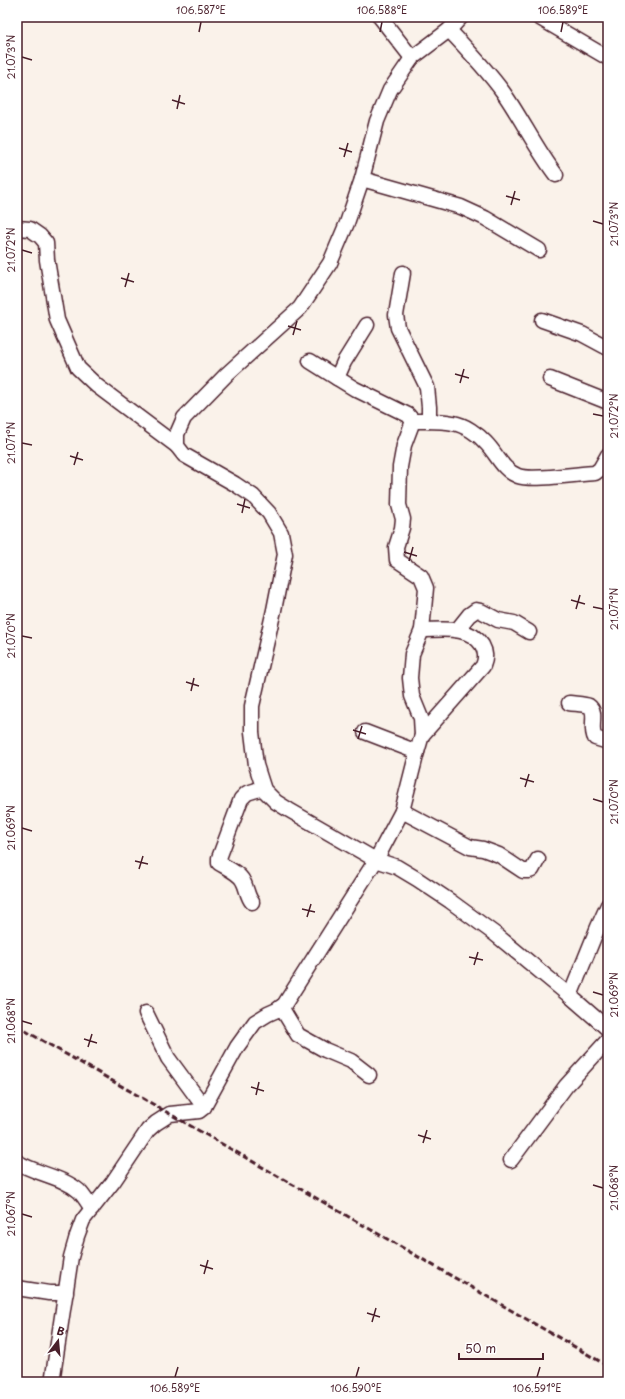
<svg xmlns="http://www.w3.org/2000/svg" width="625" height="1399" viewBox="0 0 625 1399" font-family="'Playpen Sans',sans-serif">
<rect width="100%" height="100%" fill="#faf2ea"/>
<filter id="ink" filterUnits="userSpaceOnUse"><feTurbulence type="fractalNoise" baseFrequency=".025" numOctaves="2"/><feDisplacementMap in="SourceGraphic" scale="8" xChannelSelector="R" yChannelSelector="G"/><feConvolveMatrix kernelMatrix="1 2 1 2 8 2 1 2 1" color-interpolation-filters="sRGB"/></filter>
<g filter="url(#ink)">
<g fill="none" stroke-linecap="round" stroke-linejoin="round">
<!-- minor casing -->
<g stroke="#4a1f2b" stroke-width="17">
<g id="minor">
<path d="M380,17L412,58"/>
<path d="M461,17L449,30L412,58L390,90L377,121L362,179L347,223L330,263L300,308L227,374L184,418L177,434V446L184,455L235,484L253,496L269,513L281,533L285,554L274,610L252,706V732L256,765L264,790L276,802L289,810L376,860L397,867L417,879L450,901L495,934L570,996"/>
<path d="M538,17L608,58"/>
<path d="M449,30C468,50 487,70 503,92C522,119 536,149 556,175"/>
<path d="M362,179L461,207L485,218L539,250"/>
<path d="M17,228L30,229L40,236L46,243L47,260L57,320L78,368L97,386L177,446"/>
<path d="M403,273L396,315L398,328L427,387L429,407V421"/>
<path d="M542,320L582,334L608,348"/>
<path d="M310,361L337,378"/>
<path d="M550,379L608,402"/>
<path d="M413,421C425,421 440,420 453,423C465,425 478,434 486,443C497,454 502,470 518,476C532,481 577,474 595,473L600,469L608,455"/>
<path d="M422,630C442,630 469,625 482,645C486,652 486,659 483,666L422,735"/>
<path d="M457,630L469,615L476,610L481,611L498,620L514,623L529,632"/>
<path d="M569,703C575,704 584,704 589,706C598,712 589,728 595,738L608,742"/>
<path d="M365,732L417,752"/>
<path d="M402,811L470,847L483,849L499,855L523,871H529L532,870L538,859"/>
<path d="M252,902C247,896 247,888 243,881C239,873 227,868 219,863V858L241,799L247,793L263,788"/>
<path d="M608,905L598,927L570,996L608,1029"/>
<path d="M281,1007L298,1035L325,1050L351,1061L369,1075"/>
<path d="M146,1013L168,1058L204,1107"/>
<path d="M511,1160L566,1086L608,1040"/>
<path d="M17,1162C36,1174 61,1176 79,1191C84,1196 88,1203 92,1209"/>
<path d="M17,1288L49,1293H66"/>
<path d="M52,1382L71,1257L77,1236L83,1220L113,1182L148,1130L156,1123L170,1114L199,1111L204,1107L237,1047L255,1022L268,1014L277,1010L284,1005L376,860L402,811L417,752L422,735L421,718L412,696L410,678L412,654L422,630L426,588L421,576L397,560L396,547L402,528L403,519L399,505L400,467L404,445L413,421L408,415L355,389L337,378L344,362L367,325"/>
</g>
</g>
<!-- minor -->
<use href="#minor" stroke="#fff" stroke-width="14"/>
<!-- rail -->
<path stroke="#4a1f2b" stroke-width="3" stroke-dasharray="6 3" stroke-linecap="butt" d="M17,1026L608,1366"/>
</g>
</g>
<!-- ticks -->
<path fill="none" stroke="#4a1f2b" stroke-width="1.5" d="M199,32L201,22M380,32L382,22M561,32L563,22M22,57L32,60M172,100L185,104M177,109L180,95M339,148L352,152M344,157L348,143M506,196L520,200M511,205L515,191M593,221L603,224M22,250L32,253M121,278L134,282M125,287L129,273M288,326L301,330M293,335L297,321M455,374L469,378M460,383L464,369M593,414L603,416M22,443L32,445M70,456L83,460M74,465L78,452M237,504L250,508M242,513L245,499M404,552L417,556M409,561L413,547M571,600L585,604M593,607L603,609M576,609L580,595M22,636L32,638M186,682L199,686M191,691L194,678M353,730L366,734M358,739L362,726M520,778L534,782M525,787L529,774M593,799L603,802M22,828L32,831M135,861L148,864M139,869L143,856M302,909L315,912M307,917L311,904M469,957L483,960M474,965L478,952M593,992L603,995M22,1021L32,1024M84,1039L97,1043M88,1047L92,1034M251,1087L264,1091M256,1095L259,1082M418,1135L431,1139M423,1143L427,1130M593,1185L603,1188M22,1214L32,1217M200,1265L213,1269M204,1274L208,1260M367,1313L380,1317M372,1322L376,1308M175,1377L178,1367M356,1377L359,1367M537,1377L540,1367"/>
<!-- margin -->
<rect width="625" height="1399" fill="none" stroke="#fff" stroke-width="44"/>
<!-- north arrow -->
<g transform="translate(58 1341) rotate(16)" stroke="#ffffff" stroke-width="3" paint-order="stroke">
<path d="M0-3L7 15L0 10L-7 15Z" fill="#4a1f2b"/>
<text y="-6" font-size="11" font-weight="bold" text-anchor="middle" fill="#4a1f2b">B</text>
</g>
<!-- scale -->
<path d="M459 1353v6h84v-6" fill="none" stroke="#4a1f2b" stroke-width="2"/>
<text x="465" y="1353" font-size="12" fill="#4a1f2b" stroke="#ffffff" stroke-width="3" paint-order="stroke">50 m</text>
<rect x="22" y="22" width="581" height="1355" fill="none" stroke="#4a1f2b" stroke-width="1.5"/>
<g font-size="10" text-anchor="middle" fill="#4a1f2b">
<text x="201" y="14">106.587°E</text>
<text x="382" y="14">106.588°E</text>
<text x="563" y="14">106.589°E</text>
<text transform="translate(11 57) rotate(-90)" y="4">21.073°N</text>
<text transform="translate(614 224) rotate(-90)" y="4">21.073°N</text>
<text transform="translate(11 250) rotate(-90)" y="4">21.072°N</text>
<text transform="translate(614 416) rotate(-90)" y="4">21.072°N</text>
<text transform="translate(11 443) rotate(-90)" y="4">21.071°N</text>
<text transform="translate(614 609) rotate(-90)" y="4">21.071°N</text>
<text transform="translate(11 636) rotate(-90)" y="4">21.070°N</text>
<text transform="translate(614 802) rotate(-90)" y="4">21.070°N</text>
<text transform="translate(11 828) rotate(-90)" y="4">21.069°N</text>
<text transform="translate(614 995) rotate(-90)" y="4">21.069°N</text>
<text transform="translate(11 1021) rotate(-90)" y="4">21.068°N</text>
<text transform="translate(614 1188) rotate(-90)" y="4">21.068°N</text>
<text transform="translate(11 1214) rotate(-90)" y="4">21.067°N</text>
<text x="175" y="1392">106.589°E</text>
<text x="356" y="1392">106.590°E</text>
<text x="537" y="1392">106.591°E</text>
</g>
</svg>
